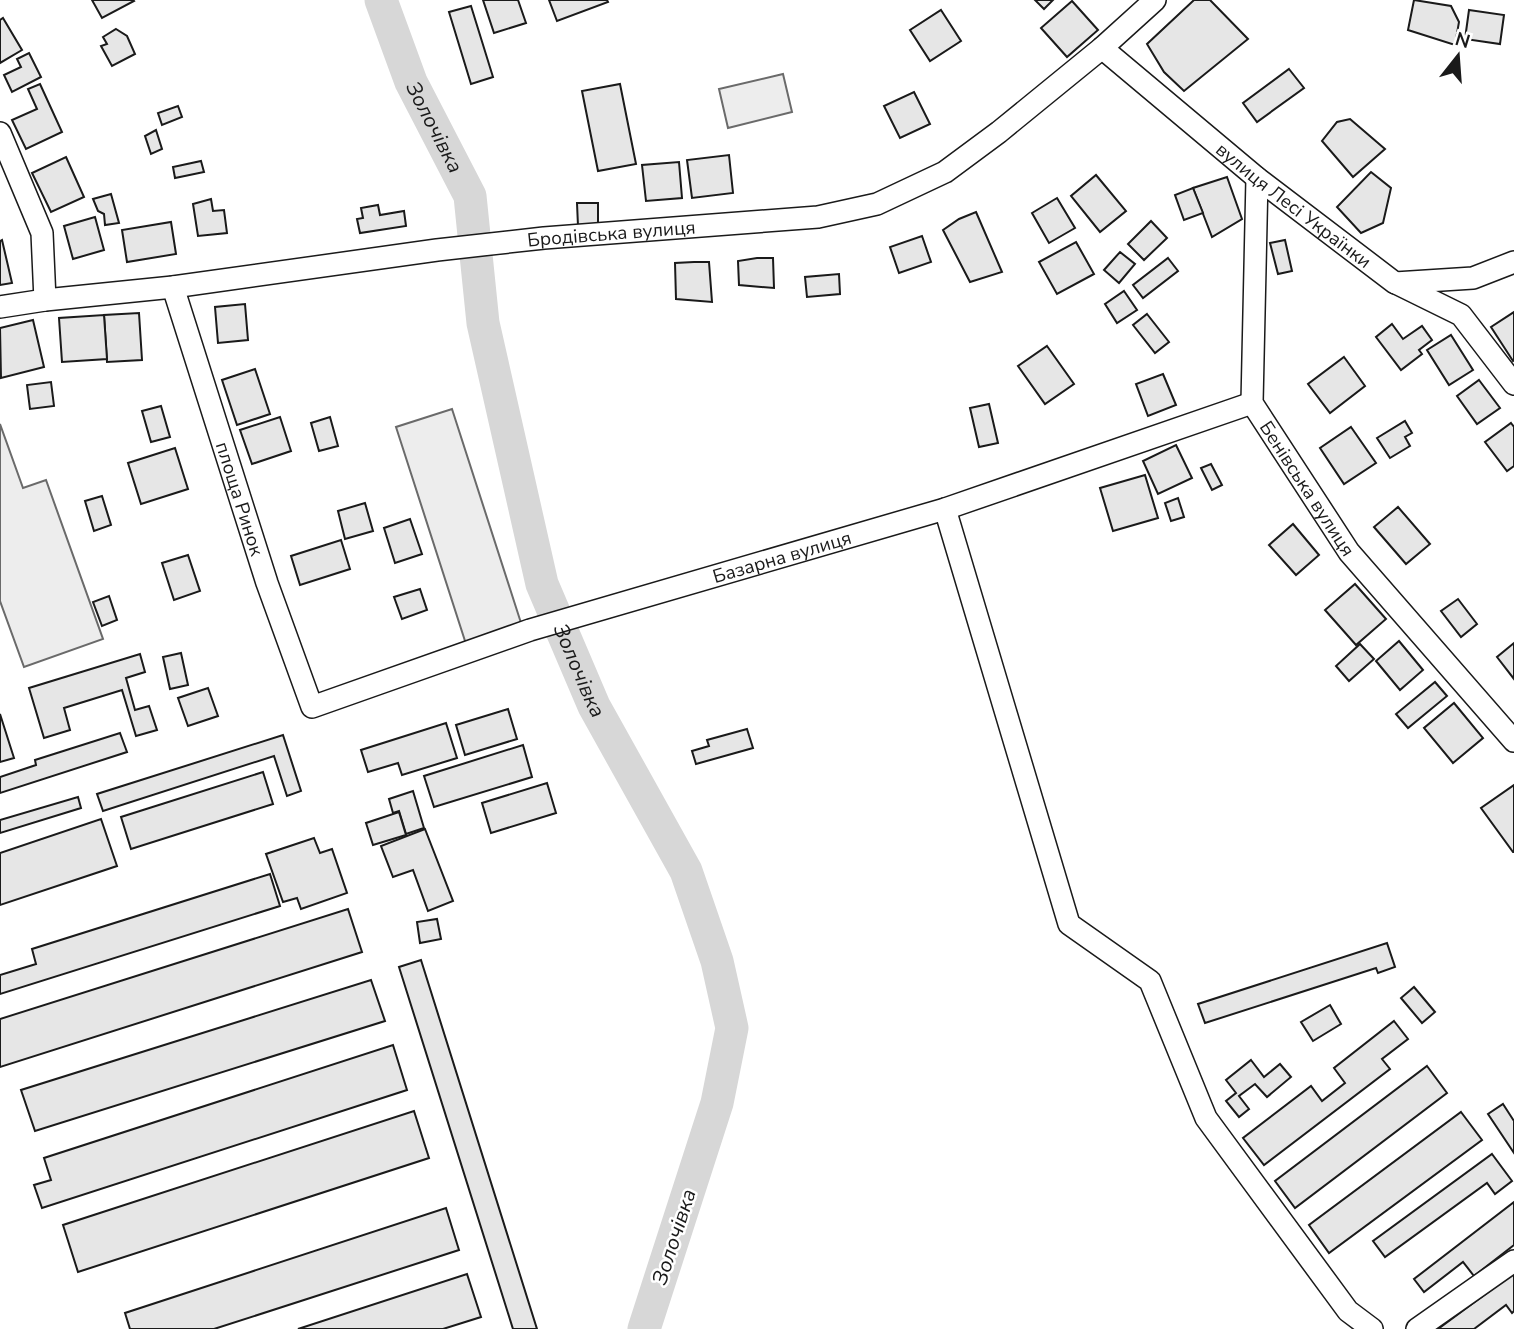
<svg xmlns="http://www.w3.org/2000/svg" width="1514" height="1329" viewBox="0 0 1514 1329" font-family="'Nunito Sans',sans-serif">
<rect width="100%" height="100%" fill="#fff"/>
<!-- built -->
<g fill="#ededed" stroke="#6a6a6a" stroke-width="2">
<path d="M783,74L792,112L728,128L719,89Z"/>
<path d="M452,409L522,626L466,644L396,427Z"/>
<path d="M0,424L23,488L46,480L103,639L24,667L0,601Z"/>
</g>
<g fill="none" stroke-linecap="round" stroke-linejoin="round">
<!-- river -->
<path stroke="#d7d7d7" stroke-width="33" id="s1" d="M381,0L411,82L470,196L483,323L542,584L594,706L686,871L717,961L732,1028L717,1103L644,1329"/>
</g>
<!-- building -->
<g fill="#e6e6e6" stroke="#1a1a1a" stroke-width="2">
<path d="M92,0H133L134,1L102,18Z"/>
<path d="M483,0H518L526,23L494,33Z"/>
<path d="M549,0H607L608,2L557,21Z"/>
<path d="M1035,0H1053L1044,9Z"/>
<path d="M1194,0H1210L1248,39L1184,91L1164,72L1147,44Z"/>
<path d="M1414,0L1451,6L1459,22L1455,45L1408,30Z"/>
<path d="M1072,1L1098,30L1067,57L1041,28Z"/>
<path d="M471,6L493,77L471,84L449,12Z"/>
<path d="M941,10L961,41L930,61L910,30Z"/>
<path d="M1469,10L1504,15L1500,44L1465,39Z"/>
<path d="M3,18L22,50L0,63V20Z"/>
<path d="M116,29L127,36L135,54L112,66L101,46L107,44L103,37Z"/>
<path d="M29,53L41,77L12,92L4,75L21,67L17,59Z"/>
<path d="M1289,69L1304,88L1257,122L1243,103Z"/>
<path d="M40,84L62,132L26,149L12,120L37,109L28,89Z"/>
<path d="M620,84L636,164L598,171L582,91Z"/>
<path d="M914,92L930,124L900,138L884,106Z"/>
<path d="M178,106L182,117L162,125L158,113Z"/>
<path d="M1350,119L1385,149L1353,177L1322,141L1337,122Z"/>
<path d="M156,130L162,149L151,154L145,136Z"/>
<path d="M729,155L733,193L692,198L687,160Z"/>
<path d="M66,157L84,197L51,212L32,173Z"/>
<path d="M201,161L204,172L175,178L173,167Z"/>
<path d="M679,162L682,198L646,201L642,165Z"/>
<path d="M1371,172L1391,188L1383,223L1361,233L1337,207Z"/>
<path d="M1096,175L1126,211L1100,232L1071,196Z"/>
<path d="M1227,177L1242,219L1212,237L1193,188Z"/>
<path d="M1193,188L1203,213L1184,220L1175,195Z"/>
<path d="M111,194L119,223L105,225L104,214L98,211L93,199Z"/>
<path d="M1057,198L1075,228L1049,243L1032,213Z"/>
<path d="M211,199L213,211L224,210L227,233L198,236L193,204Z"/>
<path d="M577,203H598V226H578Z"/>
<path d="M378,205L380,215L404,211L406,226L360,233L357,219L363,218L361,208Z"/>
<path d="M976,212L1002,272L970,282L943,230L959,219Z"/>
<path d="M95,217L104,250L73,259L64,226Z"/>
<path d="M1151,221L1167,238L1144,260L1128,244Z"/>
<path d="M171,222L176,254L127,262L122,230Z"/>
<path d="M922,236L931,262L899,273L890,247Z"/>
<path d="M2,240L12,283L0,285V241Z"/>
<path d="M1285,240L1292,271L1278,274L1270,243Z"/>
<path d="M1076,242L1094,274L1057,294L1039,262Z"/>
<path d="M1120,252L1135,264L1119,283L1104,270Z"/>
<path d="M757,258H773L774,288L739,285L738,261Z"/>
<path d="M1168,258L1178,271L1143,298L1133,285Z"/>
<path d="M694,262H709L712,302L676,299L675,263Z"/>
<path d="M839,274L840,294L807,297L805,277Z"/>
<path d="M1124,291L1137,310L1117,323L1105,304Z"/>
<path d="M245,304L248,340L218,343L215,307Z"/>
<path d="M1514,312V360L1513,361L1491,327Z"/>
<path d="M139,313L142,360L107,362L104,315Z"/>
<path d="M1147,314L1169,342L1155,353L1133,325Z"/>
<path d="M104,315L107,359L62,362L59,318Z"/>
<path d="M33,320L44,367L1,378L0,328Z"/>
<path d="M1392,324L1403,339L1422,326L1432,340L1419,350L1422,354L1401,370L1376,337Z"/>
<path d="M1451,335L1473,370L1449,385L1427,350Z"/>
<path d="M1047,346L1074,384L1045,404L1018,366Z"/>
<path d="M1344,357L1365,386L1330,413L1308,384Z"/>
<path d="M255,369L270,414L237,425L222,380Z"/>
<path d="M1163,374L1176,405L1148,416L1136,384Z"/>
<path d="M1479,380L1500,408L1477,424L1457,396Z"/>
<path d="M51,382L54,406L30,409L27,385Z"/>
<path d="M989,404L998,443L979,447L970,408Z"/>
<path d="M161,406L170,437L151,442L142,411Z"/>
<path d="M280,417L291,451L252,464L240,430Z"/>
<path d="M330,417L338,446L319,451L311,423Z"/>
<path d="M1405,421L1412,433L1405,437L1410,446L1390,458L1377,438Z"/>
<path d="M1511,423L1514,427V466L1507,471L1485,442Z"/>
<path d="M1351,427L1376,463L1344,484L1320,448Z"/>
<path d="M1176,445L1192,478L1158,494L1143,461Z"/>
<path d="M175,448L188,489L141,504L128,463Z"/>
<path d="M1211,464L1222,485L1212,490L1201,468Z"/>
<path d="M1145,475L1158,518L1113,531L1100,488Z"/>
<path d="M102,496L111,525L94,531L85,501Z"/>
<path d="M1178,498L1184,517L1171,521L1165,503Z"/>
<path d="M365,503L373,531L345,539L338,511Z"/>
<path d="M1398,507L1430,544L1406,564L1374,527Z"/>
<path d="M410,519L422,554L395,563L384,528Z"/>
<path d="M1293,524L1319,555L1296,575L1269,545Z"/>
<path d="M341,540L350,569L300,585L291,556Z"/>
<path d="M188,555L200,591L174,600L162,563Z"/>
<path d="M1355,584L1386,619L1356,645L1325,610Z"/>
<path d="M420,589L427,610L402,619L394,597Z"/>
<path d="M109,596L117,620L102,626L93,602Z"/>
<path d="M1458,599L1477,624L1461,637L1441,611Z"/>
<path d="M1399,641L1423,670L1400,690L1376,661Z"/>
<path d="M1514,643V679L1497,657Z"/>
<path d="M1360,644L1374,659L1349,681L1336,666Z"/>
<path d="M181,653L188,685L170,689L163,657Z"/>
<path d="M140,654L145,672L126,678L135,710L149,706L157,730L136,736L122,690L64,708L70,730L44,738L29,688Z"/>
<path d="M1435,682L1447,696L1408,728L1396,714Z"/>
<path d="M208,688L218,716L188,726L178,698Z"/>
<path d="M1454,703L1483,738L1453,763L1424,728Z"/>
<path d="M508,709L517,739L465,755L456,725Z"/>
<path d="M0,714L14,758L0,762Z"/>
<path d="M446,723L457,758L402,775L398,763L368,772L361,750Z"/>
<path d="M747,729L753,748L696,764L692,751L709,746L707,740Z"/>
<path d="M120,733L127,752L0,793V777L36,765L35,760Z"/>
<path d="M283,735L301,791L287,796L274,756L103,811L97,794Z"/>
<path d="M523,745L532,777L434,807L424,776Z"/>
<path d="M263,772L273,804L131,849L121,817Z"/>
<path d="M547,783L556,813L491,833L482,803Z"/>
<path d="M1514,785V852H1513L1481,808Z"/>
<path d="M413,791L424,828L406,834L399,811L393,813L389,799Z"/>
<path d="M78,797L81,808L0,833V820Z"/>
<path d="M399,812L406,835L373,845L366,823Z"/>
<path d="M101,819L117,866L0,905V853Z"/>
<path d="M425,829L453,901L428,911L413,870L393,877L381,846Z"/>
<path d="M314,838L320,853L332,849L347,893L301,909L297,898L283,902L266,854Z"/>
<path d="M270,874L280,906L0,994V975L36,964L32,949Z"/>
<path d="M348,909L362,952L0,1067V1019Z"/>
<path d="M437,919L441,939L420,943L417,922Z"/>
<path d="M1387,943L1395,967L1378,973L1376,968L1205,1023L1198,1004Z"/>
<path d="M421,960L537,1329H513L399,967Z"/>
<path d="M371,980L385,1021L35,1131L21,1090Z"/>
<path d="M1414,987L1435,1012L1422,1023L1401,998Z"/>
<path d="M1330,1005L1341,1024L1313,1041L1301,1022Z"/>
<path d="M1394,1021L1408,1039L1382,1059L1390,1069L1264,1165L1243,1138L1311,1086L1322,1101L1345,1083L1334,1068Z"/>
<path d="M393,1045L407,1090L42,1208L34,1185L51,1180L44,1158Z"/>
<path d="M1251,1060L1264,1077L1280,1064L1291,1077L1267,1097L1255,1084L1239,1096L1249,1109L1239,1117L1226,1101L1236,1093L1226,1080Z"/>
<path d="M1427,1066L1447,1093L1295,1208L1275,1181Z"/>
<path d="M1503,1104L1514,1121V1153L1488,1114Z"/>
<path d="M414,1111L429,1158L78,1272L63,1225Z"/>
<path d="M1461,1112L1482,1140L1329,1253L1309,1225Z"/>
<path d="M1492,1154L1512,1181L1495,1194L1487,1183L1385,1257L1373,1241Z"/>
<path d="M1514,1202V1245L1474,1276L1463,1262L1424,1292L1414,1279Z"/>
<path d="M446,1208L459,1250L214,1329H130L125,1313Z"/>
<path d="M1514,1273V1311L1512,1313L1506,1305L1474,1329H1438Z"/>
<path d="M467,1274L481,1317L443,1329H298Z"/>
</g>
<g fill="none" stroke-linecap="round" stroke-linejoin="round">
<!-- minor casing -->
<g stroke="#1a1a1a" stroke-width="24">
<g id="minor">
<path id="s2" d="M1102,48L1257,178L1395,283L1473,278L1514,262"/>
<path d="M0,133L42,233L45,300"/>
<path id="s3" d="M1257,178L1252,403L1349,552L1514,741"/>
<path d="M1396,283L1461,315L1514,384"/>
<path id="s4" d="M173,287L267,583L312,707L530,630L945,509L1252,403"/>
<path id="s5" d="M0,307L45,300L173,287L437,250L544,238L818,217L877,204L945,172L999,132L1102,48L1155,0"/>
<path d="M945,509L1069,924L1150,981L1206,1118L1348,1311L1372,1329"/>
<path d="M1417,1329L1514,1261"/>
</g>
</g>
<!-- minor -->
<use href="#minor" stroke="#fff" stroke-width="21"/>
</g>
<g text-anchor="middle" stroke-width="5" stroke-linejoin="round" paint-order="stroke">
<!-- street labels -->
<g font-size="19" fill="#1a1a1a" stroke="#fff">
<text dy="7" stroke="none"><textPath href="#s2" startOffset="248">вулиця Лесі Українки</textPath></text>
<text dy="7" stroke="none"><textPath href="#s5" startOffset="616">Бродівська вулиця</textPath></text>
<text dy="7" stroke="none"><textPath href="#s3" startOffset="327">Бенівська вулиця</textPath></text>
<text dy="7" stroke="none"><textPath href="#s4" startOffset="222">площа Ринок</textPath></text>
<text dy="7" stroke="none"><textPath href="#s4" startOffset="936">Базарна вулиця</textPath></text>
</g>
<!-- water labels -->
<g font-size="21" font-style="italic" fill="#1a1a1a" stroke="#fff">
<text dy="7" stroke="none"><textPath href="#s1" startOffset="138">Золочівка</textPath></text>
<text dy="7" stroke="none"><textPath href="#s1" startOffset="705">Золочівка</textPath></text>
<text transform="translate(674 1237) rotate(-72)" y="7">Золочівка</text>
</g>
</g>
<!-- north arrow -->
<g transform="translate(1458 56) rotate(17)" stroke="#ffffff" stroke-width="5" paint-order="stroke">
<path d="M0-5L12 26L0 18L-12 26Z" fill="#1a1a1a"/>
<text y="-10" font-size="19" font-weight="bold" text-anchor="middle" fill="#1a1a1a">N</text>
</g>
</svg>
